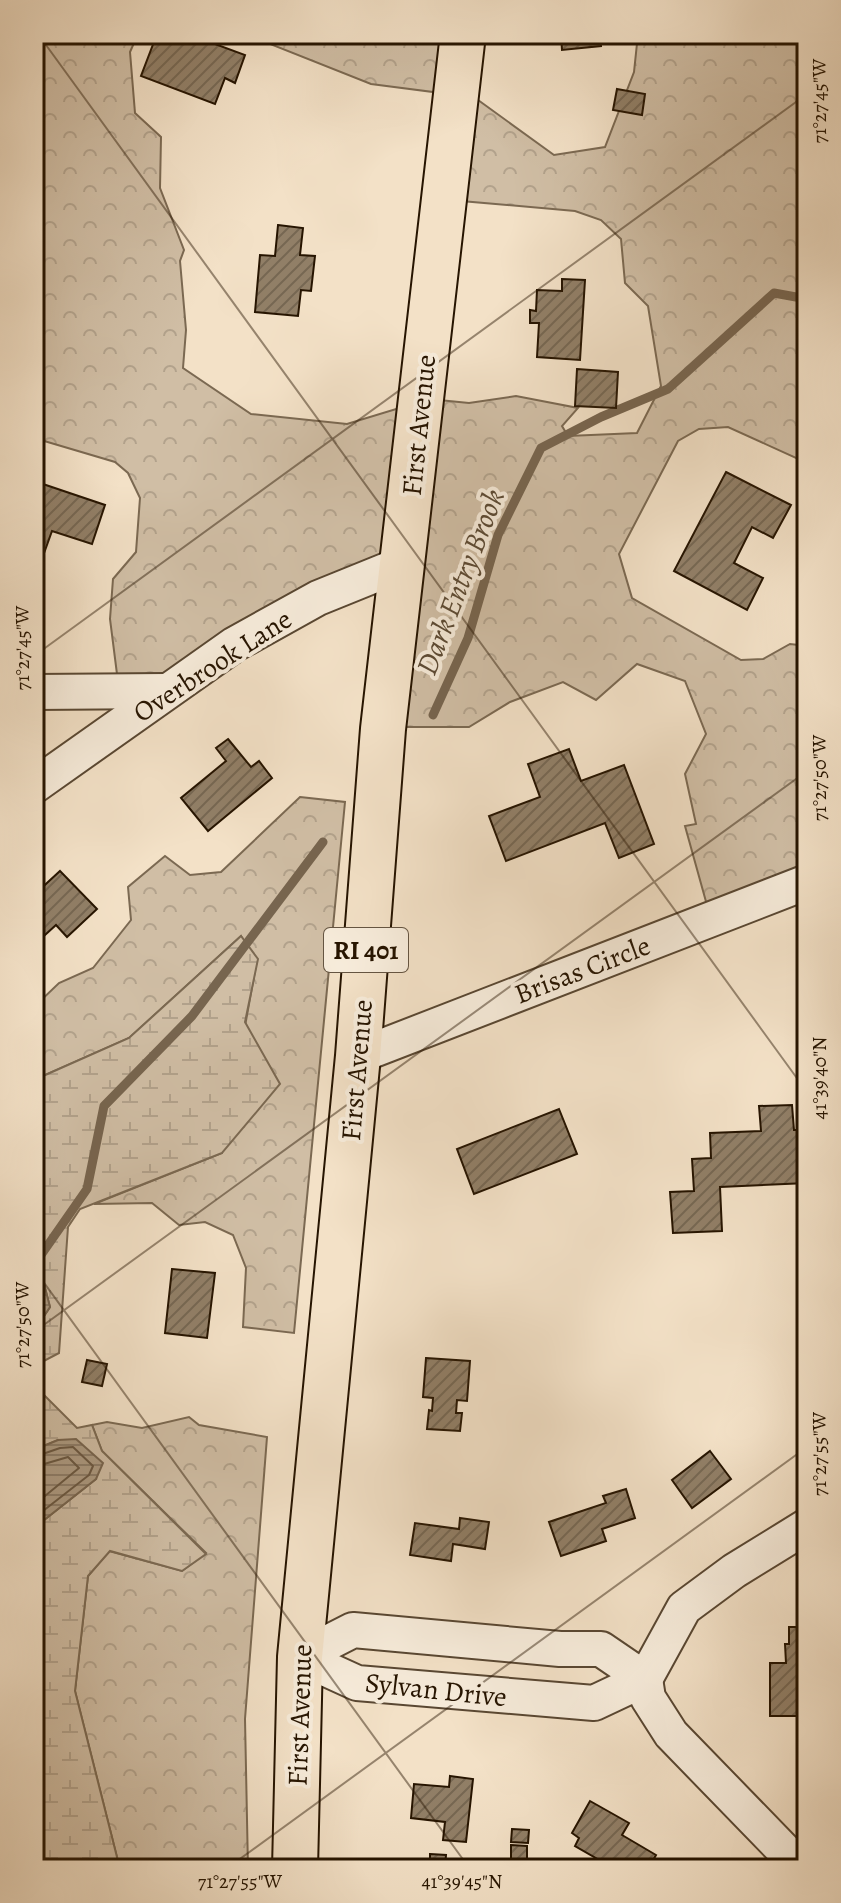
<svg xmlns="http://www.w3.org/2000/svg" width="841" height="1903" viewBox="0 0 841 1903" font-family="Alegreya,serif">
<defs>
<pattern id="forest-crowns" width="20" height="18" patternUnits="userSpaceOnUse" patternTransform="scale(2)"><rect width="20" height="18" fill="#d0bea5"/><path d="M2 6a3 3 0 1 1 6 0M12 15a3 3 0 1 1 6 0" fill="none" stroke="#b2a28c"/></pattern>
<pattern id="wetland-marsh" width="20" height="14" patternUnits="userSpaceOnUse" patternTransform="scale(2)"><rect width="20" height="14" fill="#d0bea5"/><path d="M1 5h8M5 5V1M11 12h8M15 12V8" fill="none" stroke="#b2a28c"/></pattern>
<pattern id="water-rules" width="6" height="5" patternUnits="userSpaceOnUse" patternTransform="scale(2)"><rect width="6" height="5" fill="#ad9b83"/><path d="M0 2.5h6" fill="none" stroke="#8d7d69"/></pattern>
<pattern id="building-hatch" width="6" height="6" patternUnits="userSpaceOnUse" patternTransform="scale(2)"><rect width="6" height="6" fill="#917f67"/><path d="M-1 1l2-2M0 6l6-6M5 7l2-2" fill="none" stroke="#766752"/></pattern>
</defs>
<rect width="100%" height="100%" fill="#f3e1c7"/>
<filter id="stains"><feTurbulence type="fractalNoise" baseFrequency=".0025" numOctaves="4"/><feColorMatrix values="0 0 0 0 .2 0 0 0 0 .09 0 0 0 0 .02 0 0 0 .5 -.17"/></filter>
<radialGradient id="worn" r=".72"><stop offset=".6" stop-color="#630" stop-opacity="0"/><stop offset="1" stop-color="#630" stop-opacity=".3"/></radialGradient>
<!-- forest -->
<g fill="url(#forest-crowns)" stroke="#7b6952" stroke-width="2">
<path d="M34,34H138L130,52L135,113L161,137L160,188L184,250L180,261L186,330L183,368L251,414L347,424L429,399L469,403L516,396L578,408L562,426L568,436L637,433L661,386L648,306L625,283L621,239L601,220L575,211L450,200L448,94L371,84L265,42L257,34H461L456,84L554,155L605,147L634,72L638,34H807V463L728,427L699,429L678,441L619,554L632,598L741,660L763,659L790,644L807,646V885L710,916L685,826L696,824L685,774L706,734L685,681L637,664L596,700L563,682L510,702L469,727H404L399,569L142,712L118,682L110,619L113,579L136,552L140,498L128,473L115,462L34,438Z"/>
<path d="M300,797L345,802L294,1333L243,1327L246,1268L233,1235L205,1222L179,1225L152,1203L94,1204L222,1153L257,960L241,936L129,1038L34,1080V1007L59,983L93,968L131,920L128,887L165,856L190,875L221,872Z"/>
<path d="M189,1417L199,1425L267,1437L245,1719L248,1869H120L75,1691L88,1576L109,1551L182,1571L206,1553L102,1451L92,1425L107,1422L142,1428Z"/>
</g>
<!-- wetland -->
<path fill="url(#wetland-marsh)" stroke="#7b6952" stroke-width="2" d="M241,936L258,959L245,1022L280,1084L222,1153L80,1209L68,1227L59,1353L36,1365L39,1390L77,1428L92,1425L102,1451L206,1554L182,1571L110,1551L88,1576L75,1691L120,1869H34C34,1833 38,1797 34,1762V1528L96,1479L58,1440L34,1450V1331L50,1307L38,1261L34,1259V1080L129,1038Z"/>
<!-- water -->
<g fill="url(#water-rules)" stroke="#77654f" stroke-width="2">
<path d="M34,1259L38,1261L50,1307L34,1331Z"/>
<path d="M76,1439L103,1463L96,1479L34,1528V1450L58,1440Z"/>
</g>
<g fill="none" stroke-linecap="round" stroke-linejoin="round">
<!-- shore -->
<g stroke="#6a5842" stroke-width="2">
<path d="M34,1457L60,1448L73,1447L93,1466L89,1475L34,1518"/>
<path d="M34,1467L68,1457L79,1468L34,1505"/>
</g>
<!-- stream -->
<g stroke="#77654f" stroke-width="9">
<path d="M433,715L468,638L498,535L541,448L601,417L668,389L774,293L807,299"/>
<path d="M34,1265L87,1189L104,1106L192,1016L323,842"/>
</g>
</g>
<!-- building -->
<g fill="url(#building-hatch)" stroke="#261400" stroke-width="2">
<path d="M157,34H188L245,55L235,83L225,78L215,104L141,76Z"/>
<path d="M561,34H600L601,46L562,50Z"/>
<path d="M617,89L645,94L642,115L613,110Z"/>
<path d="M278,225L303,228L300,255L315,256L311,291L301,290L298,316L255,312L260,255L275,256Z"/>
<path d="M562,279L585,280L580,360L537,357L539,323H530V310L536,311L537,290L562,291Z"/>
<path d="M577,369L618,372L616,408L575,406Z"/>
<path d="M726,472L791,505L773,538L752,527L734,563L763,578L747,610L674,571Z"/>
<path d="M34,481L105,505L92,544L52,531L43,556L34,553Z"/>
<path d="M228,739L251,767L259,761L272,778L208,831L181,798L226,761L216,748Z"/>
<path d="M569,749L581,781L624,765L654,844L619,858L605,823L506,861L489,816L540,797L528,764Z"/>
<path d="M60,871L97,909L67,937L56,925L34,945V895Z"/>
<path d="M792,1105L794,1130H807V1183L720,1187L722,1231L673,1233L670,1192L694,1191L692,1159L711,1158L710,1133L761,1131L759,1106Z"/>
<path d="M559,1109L577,1154L474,1194L457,1149Z"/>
<path d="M172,1269L215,1273L207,1338L165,1333Z"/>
<path d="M426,1358L470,1361L467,1401L457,1400L456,1413H462L460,1431L427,1429L429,1410L432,1411L433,1398L423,1397Z"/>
<path d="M87,1360L107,1364L102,1386L82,1382Z"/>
<path d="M710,1451L731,1479L692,1508L672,1480Z"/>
<path d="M626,1489L635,1518L602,1529L606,1541L561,1556L549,1522L606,1503L603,1496Z"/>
<path d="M460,1518L489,1522L485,1549L453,1544L451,1561L410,1555L415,1523L459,1529Z"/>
<path d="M789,1627H807V1716H770V1663H786L785,1644H789Z"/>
<path d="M450,1776L473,1779L466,1842L443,1840L445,1822L411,1818L414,1784L449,1787Z"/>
<path d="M590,1801L629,1823L622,1835L656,1855L648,1869H615L575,1846L579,1838L572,1833Z"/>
<path d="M512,1829L529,1830L528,1843L511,1842Z"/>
<path d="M511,1845L527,1846V1859H511Z"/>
<path d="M430,1854L446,1855L445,1868L430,1867Z"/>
</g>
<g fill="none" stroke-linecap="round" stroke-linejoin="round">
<!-- minor casing -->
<g stroke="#594732" stroke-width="38">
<g id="minor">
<path d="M34,692L166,691"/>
<path d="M34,786L235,644L318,598L402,564"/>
<path d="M358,1056L807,882"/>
<path d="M300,1657L357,1683L594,1703L645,1679L684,1608L734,1571L807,1526"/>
<path d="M300,1657L353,1630L560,1649H601L645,1679"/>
<path d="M645,1679L648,1698L671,1734L802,1869"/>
</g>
</g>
<!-- major casing -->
<g stroke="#261400" stroke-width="48">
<path id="major" d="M295,1869L300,1657L358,1056L383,729L463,34"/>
</g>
<!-- minor -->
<use href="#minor" stroke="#f7ecdb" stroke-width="34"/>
<!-- major -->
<use href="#major" stroke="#f3e1c7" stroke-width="44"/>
</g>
<!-- ticks -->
<path fill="none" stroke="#261400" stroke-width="2" stroke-opacity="0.45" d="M38,34L807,1092M34,656L807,94M34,1269L470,1869M34,1332L807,771M226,1869L807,1447"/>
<g text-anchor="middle" stroke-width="8" stroke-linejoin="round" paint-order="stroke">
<!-- shield labels -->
<rect fill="#f7ecdb" stroke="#655542" stroke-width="2" x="324" y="928" width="84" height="44" rx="6"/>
<g font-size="26" font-weight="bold" fill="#261400">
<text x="366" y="959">RI 401</text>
</g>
<!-- street labels -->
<g font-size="28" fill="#261400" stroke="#f7ecdb">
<text transform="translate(418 425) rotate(-84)" y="10">First Avenue</text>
<text transform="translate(212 665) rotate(-33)" y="10">Overbrook Lane</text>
<text transform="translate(582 969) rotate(-21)" y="10">Brisas Circle</text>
<text transform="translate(356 1070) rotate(-85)" y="10">First Avenue</text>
<text transform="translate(436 1689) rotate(6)" y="10">Sylvan Drive</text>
<text transform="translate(299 1715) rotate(-88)" y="10">First Avenue</text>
</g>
<!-- water labels -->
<g font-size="30" font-style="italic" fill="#5c4a34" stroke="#f7ecdb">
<text transform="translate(460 582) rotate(-69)" y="10">Dark Entry Brook</text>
</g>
</g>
<!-- margin -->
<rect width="841" height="1903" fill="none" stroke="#f3e1c7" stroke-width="88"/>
<rect x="44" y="44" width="753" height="1815" fill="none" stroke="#261400" stroke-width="3"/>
<g font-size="20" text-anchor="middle" fill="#261400">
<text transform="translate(819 101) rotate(-90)" y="7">71°27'45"W</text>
<text transform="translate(22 648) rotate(-90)" y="7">71°27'45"W</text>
<text transform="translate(819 778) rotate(-90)" y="7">71°27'50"W</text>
<text transform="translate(819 1078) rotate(-90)" y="7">41°39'40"N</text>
<text transform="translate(22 1325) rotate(-90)" y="7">71°27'50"W</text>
<text transform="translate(819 1454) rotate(-90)" y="7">71°27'55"W</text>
<text x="240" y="1888">71°27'55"W</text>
<text x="462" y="1888">41°39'45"N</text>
</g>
<rect width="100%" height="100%" filter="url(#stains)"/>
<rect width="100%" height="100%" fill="url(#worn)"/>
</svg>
